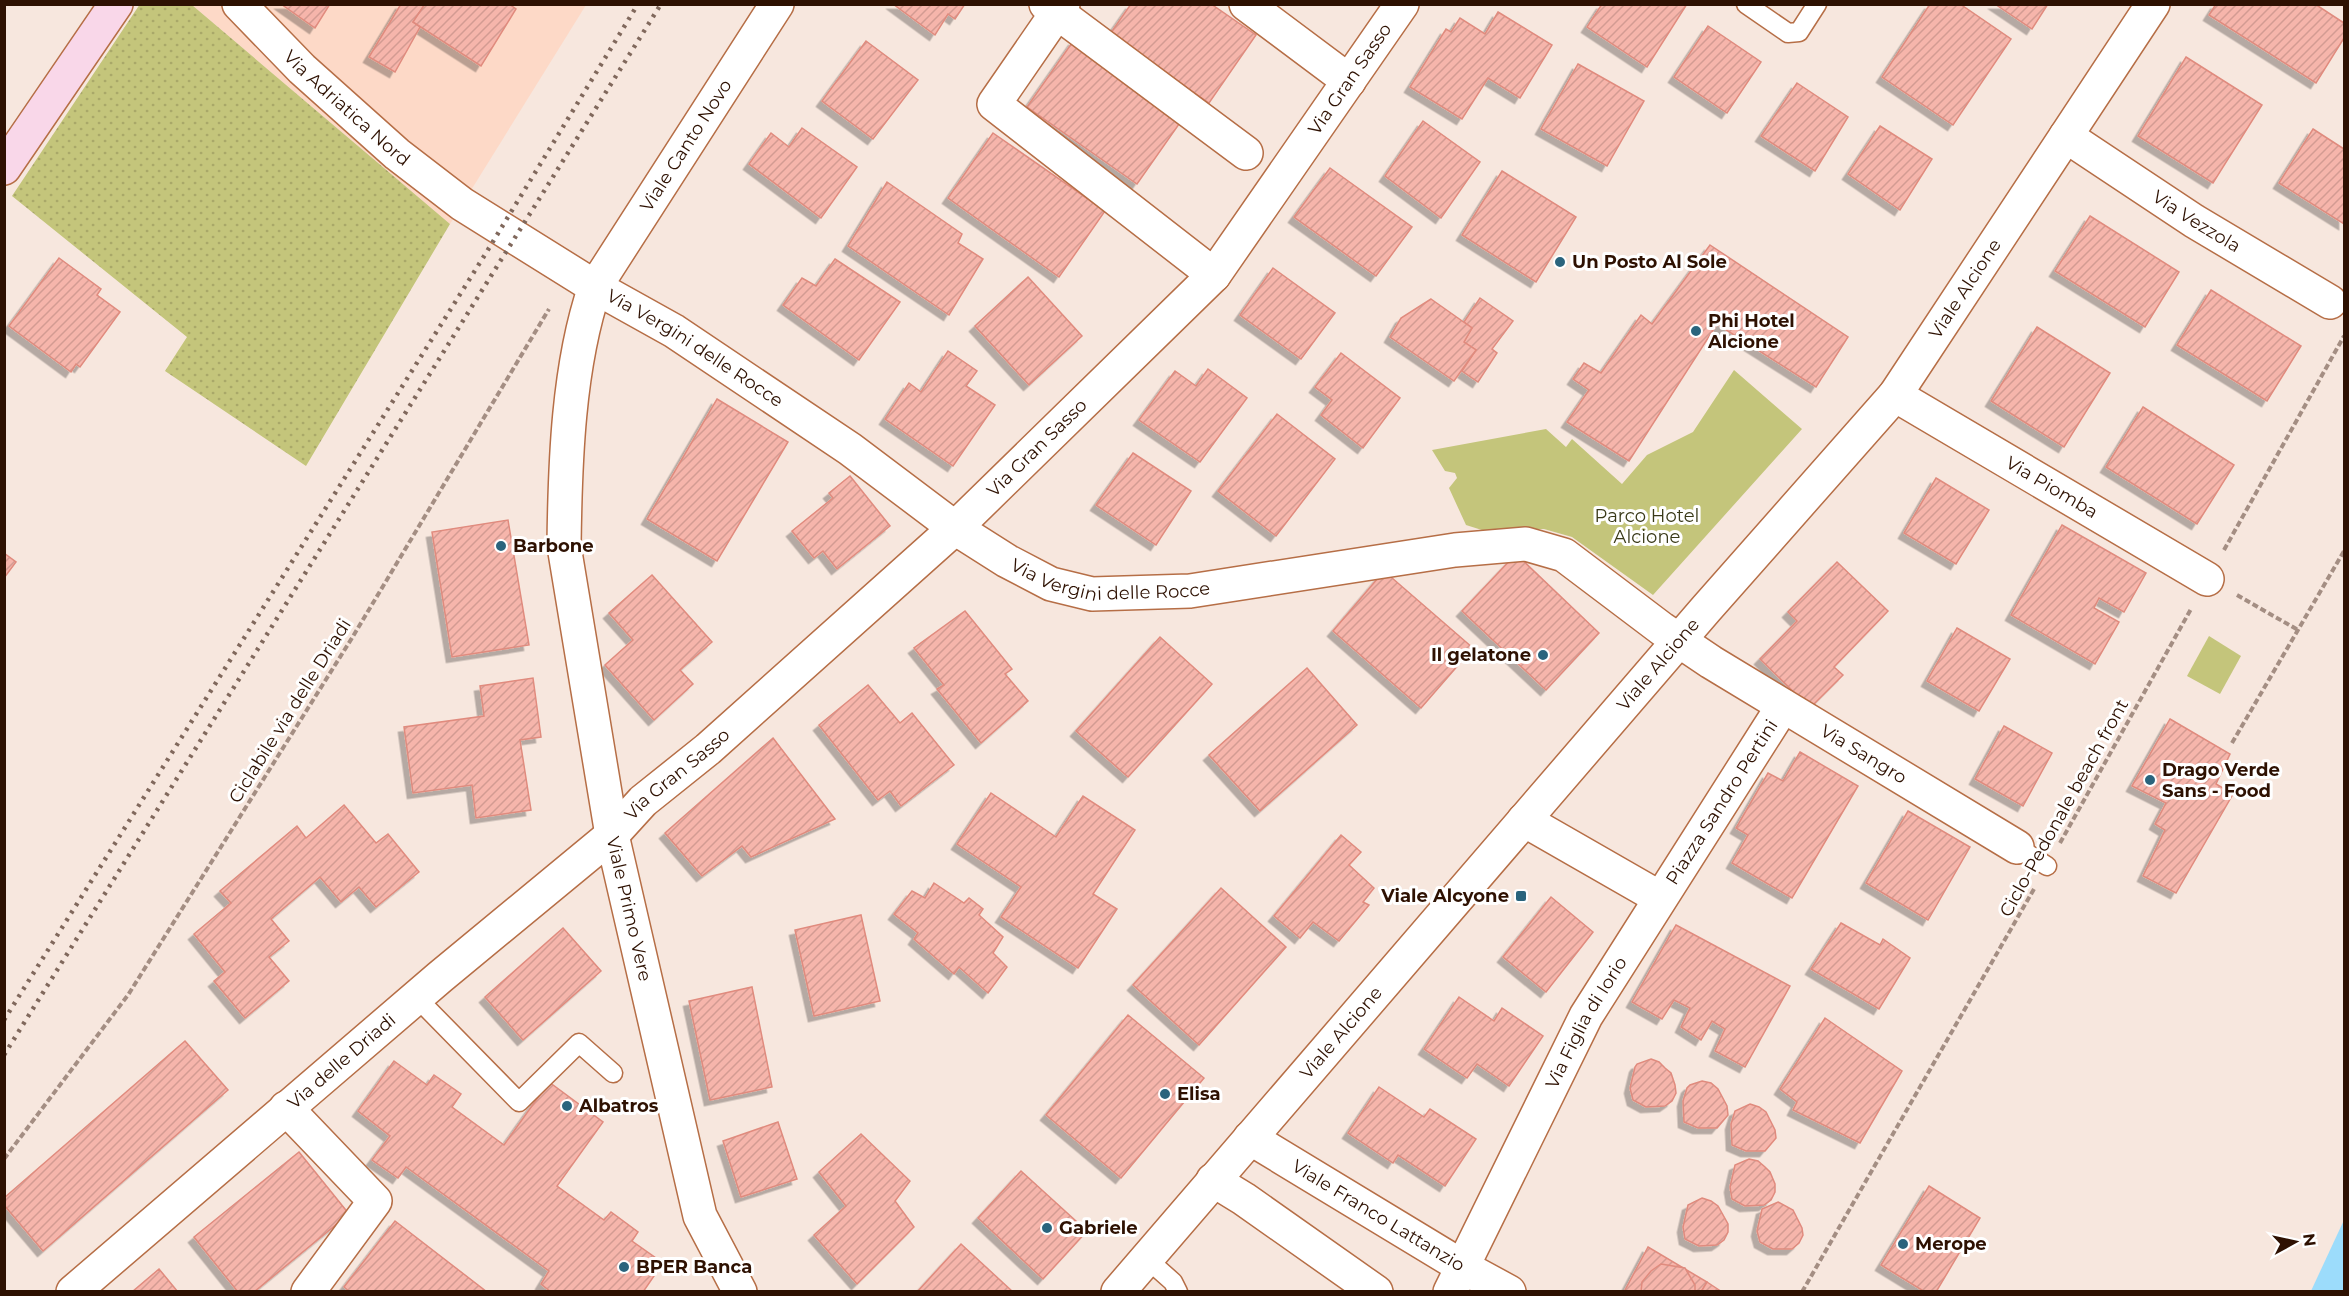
<svg xmlns="http://www.w3.org/2000/svg" width="2349" height="1296" viewBox="0 0 2349 1296" font-family="Montserrat,sans-serif">
<defs>
<pattern id="grass-dots" width="8" height="8" patternUnits="userSpaceOnUse" patternTransform="scale(1.5)"><rect width="8" height="8" fill="#c4c57b"/><path d="M2 2h.1M6 6h.1" fill="none" stroke="#a9a869" stroke-width="1.8" stroke-linecap="round"/></pattern>
<pattern id="building-hatch" width="6" height="6" patternUnits="userSpaceOnUse" patternTransform="scale(1.5)"><rect width="6" height="6" fill="#f6b5ab"/><path d="M-1 1l2-2M0 6l6-6M5 7l2-2" fill="none" stroke="#d39b92"/></pattern>
<filter id="shadow"><feDropShadow dx="-5.5" dy="5.5" stdDeviation="0" flood-color="#0004"/></filter>
</defs>
<rect width="100%" height="100%" fill="#f7e7de"/>
<!-- built -->
<path fill="#fdd9c7" d="M192,5H586L450,224Z"/>
<!-- grass -->
<path fill="url(#grass-dots)" d="M140,4L192,5L450,224L306,466L165,371L187,337L12,196Z"/>
<!-- park -->
<g fill="#c4c57b">
<path d="M1734,370L1802,429L1653,595L1572,537L1544,529L1485,531L1466,525L1449,488L1457,478L1455,473L1445,471L1432,450L1546,429L1566,447L1572,439L1622,484L1647,455L1693,432Z"/>
<path d="M2209,636L2241,656L2220,694L2187,676Z"/>
</g>
<!-- water -->
<path fill="#9cdcfb" d="M2344,1220V1291H2311Z"/>
<!-- building -->
<g fill="url(#building-hatch)" stroke="#e08b7e" stroke-width="1.5" filter="url(#shadow)">
<path d="M281,4H330L315,28Z"/>
<path d="M401,4H425L413,22L420,27L395,72L369,57Z"/>
<path d="M425,4H509L516,9L481,66L413,22Z"/>
<path d="M893,4H965L955,19L948,14L935,35Z"/>
<path d="M1131,4H1211L1256,35L1209,103L1110,34Z"/>
<path d="M1602,4H1687L1647,67L1587,27Z"/>
<path d="M1930,4H1960L2011,39L1953,125L1882,77Z"/>
<path d="M1995,4H2048L2032,29Z"/>
<path d="M2216,4H2315L2344,23V38L2316,83L2209,15Z"/>
<path d="M1498,12L1552,45L1520,98L1488,78L1462,119L1410,87L1446,29L1451,32L1460,18L1485,34Z"/>
<path d="M1708,26L1761,62L1727,113L1674,77Z"/>
<path d="M1074,40L1184,117L1137,184L1027,107Z"/>
<path d="M866,41L918,80L873,139L822,101Z"/>
<path d="M2186,57L2262,105L2213,183L2138,136Z"/>
<path d="M1578,64L1644,101L1607,166L1541,129Z"/>
<path d="M1797,83L1848,117L1815,171L1761,136Z"/>
<path d="M1423,121L1480,162L1441,218L1385,176Z"/>
<path d="M1880,126L1932,159L1900,210L1848,174Z"/>
<path d="M802,128L857,167L821,218L749,164L771,133L789,147Z"/>
<path d="M2313,129L2344,149V224L2279,183Z"/>
<path d="M993,133L1105,211L1059,277L948,198Z"/>
<path d="M1330,168L1412,227L1376,276L1294,217Z"/>
<path d="M1502,171L1576,217L1536,282L1462,235Z"/>
<path d="M887,182L962,234L958,243L983,259L949,315L848,246Z"/>
<path d="M2090,216L2179,272L2145,327L2055,271Z"/>
<path d="M1710,245L1848,337L1816,387L1717,324L1629,461L1567,422L1589,390L1573,379L1584,363L1601,373L1641,315L1652,324Z"/>
<path d="M59,258L101,289L97,295L120,312L80,367L76,364L71,372L9,326Z"/>
<path d="M835,259L900,302L859,360L783,305L802,278L816,286Z"/>
<path d="M1273,268L1335,313L1301,359L1240,315Z"/>
<path d="M1028,277L1082,336L1029,385L975,326Z"/>
<path d="M2211,290L2301,346L2267,401L2177,345Z"/>
<path d="M1480,298L1513,321L1492,349L1497,353L1478,382L1462,371L1476,350L1464,342L1472,328L1464,322Z"/>
<path d="M1431,299L1472,328L1464,342L1476,350L1454,381L1390,337L1401,318Z"/>
<path d="M2037,327L2110,373L2064,447L1991,401Z"/>
<path d="M948,351L977,371L966,386L995,405L953,466L885,419L909,383L921,392Z"/>
<path d="M1341,353L1400,398L1363,448L1321,415L1332,400L1315,387Z"/>
<path d="M1208,369L1247,398L1200,462L1139,420L1175,371L1196,386Z"/>
<path d="M717,399L788,442L717,561L647,519Z"/>
<path d="M2143,407L2234,465L2197,524L2106,467Z"/>
<path d="M1277,414L1335,459L1276,536L1218,491Z"/>
<path d="M1133,453L1191,491L1156,545L1096,505Z"/>
<path d="M850,476L890,526L837,569L823,551L814,558L792,531L833,498L829,493Z"/>
<path d="M1936,478L1989,510L1956,564L1904,533Z"/>
<path d="M508,520L529,645L452,657L432,532Z"/>
<path d="M2062,525L2146,573L2124,612L2099,598L2094,608L2119,622L2095,664L2011,615Z"/>
<path d="M4,553L16,562L4,578Z"/>
<path d="M1516,554L1599,633L1546,690L1462,611Z"/>
<path d="M1837,562L1888,611L1834,667L1843,675L1810,708L1760,659L1797,621L1788,612Z"/>
<path d="M1384,571L1473,648L1421,708L1333,631Z"/>
<path d="M652,575L712,642L680,670L693,684L654,720L605,665L633,640L609,613Z"/>
<path d="M965,611L1012,669L1005,674L1028,701L981,743L937,689L944,685L914,648Z"/>
<path d="M1957,628L2010,659L1979,711L1927,681Z"/>
<path d="M1160,637L1212,684L1128,777L1076,731Z"/>
<path d="M1307,668L1357,725L1260,811L1209,755Z"/>
<path d="M533,678L541,737L520,740L531,810L476,818L472,785L413,793L404,727L484,716L480,686Z"/>
<path d="M868,685L900,723L912,713L954,765L901,806L890,791L878,800L819,725Z"/>
<path d="M2170,719L2230,754L2216,784L2233,794L2176,893L2143,876L2165,830L2155,824L2166,803L2132,786Z"/>
<path d="M2004,726L2052,753L2023,806L1975,779Z"/>
<path d="M773,738L835,819L751,857L742,846L702,876L665,833Z"/>
<path d="M1800,752L1858,786L1792,898L1732,863L1748,835L1736,828L1768,773L1783,781Z"/>
<path d="M991,793L1056,837L1083,796L1135,830L1093,894L1117,909L1078,968L1001,917L1021,887L957,844Z"/>
<path d="M344,805L376,843L388,834L419,872L376,907L359,887L341,902L320,877L271,919L289,941L269,957L289,981L245,1018L214,981L225,972L194,934L231,903L220,891L297,826L306,838Z"/>
<path d="M1908,811L1970,847L1928,920L1866,883Z"/>
<path d="M1341,835L1361,852L1349,865L1374,888L1363,902L1369,905L1339,941L1313,922L1300,938L1274,916Z"/>
<path d="M934,883L964,903L969,898L983,909L979,915L1003,937L993,953L1007,967L988,993L959,967L954,974L914,939L918,933L894,914L912,891L925,898Z"/>
<path d="M1221,888L1286,947L1199,1045L1133,985Z"/>
<path d="M1551,897L1593,932L1546,992L1503,957Z"/>
<path d="M861,915L880,1001L814,1016L795,930Z"/>
<path d="M1841,923L1880,945L1883,939L1910,958L1879,1009L1811,969Z"/>
<path d="M1676,925L1790,986L1745,1067L1715,1051L1725,1029L1712,1021L1701,1040L1681,1027L1690,1008L1674,1000L1662,1019L1632,1002Z"/>
<path d="M563,928L601,971L523,1040L485,997Z"/>
<path d="M752,987L772,1087L710,1100L689,1001Z"/>
<path d="M1459,997L1494,1021L1502,1008L1543,1036L1509,1086L1477,1064L1467,1078L1424,1049Z"/>
<path d="M1128,1015L1204,1078L1121,1178L1046,1115Z"/>
<path d="M1825,1018L1902,1071L1860,1143L1793,1110L1797,1102L1780,1089Z"/>
<path d="M185,1041L228,1090L43,1251L4,1205V1198Z"/>
<path d="M1651,1059L1659,1062L1665,1068L1671,1073L1675,1085L1676,1093L1672,1101L1665,1106L1646,1107L1633,1100L1630,1088L1635,1067L1637,1064Z"/>
<path d="M394,1061L427,1085L434,1075L461,1094L452,1107L504,1145L549,1082L603,1122L557,1186L604,1220L611,1212L638,1232L632,1241L663,1263L643,1292H551L541,1284L549,1271L406,1167L398,1178L372,1160L390,1136L358,1111Z"/>
<path d="M1702,1081L1711,1083L1718,1089L1727,1106L1728,1115L1717,1128H1698L1684,1122L1683,1101L1687,1088L1690,1085Z"/>
<path d="M1379,1087L1424,1117L1430,1109L1476,1139L1445,1186L1398,1155L1393,1163L1348,1133Z"/>
<path d="M1750,1104L1759,1107L1766,1112L1775,1130L1776,1138L1765,1151H1746L1732,1145L1731,1124L1735,1111Z"/>
<path d="M778,1122L797,1179L741,1197L723,1141Z"/>
<path d="M861,1134L910,1181L895,1201L914,1227L857,1284L814,1235L846,1206L819,1172Z"/>
<path d="M299,1152L349,1214L254,1292H238L194,1237Z"/>
<path d="M1749,1159L1758,1161L1765,1167L1770,1172L1775,1184V1192L1771,1200L1764,1205L1745,1206L1732,1199L1730,1187L1735,1165Z"/>
<path d="M1021,1171L1087,1231L1043,1279L978,1218Z"/>
<path d="M1929,1186L1980,1218L1936,1292H1925L1881,1265Z"/>
<path d="M1702,1198L1711,1201L1718,1206L1728,1224V1232L1724,1240L1717,1245L1699,1246L1685,1239L1683,1227L1688,1205Z"/>
<path d="M1778,1202L1793,1210L1802,1228L1803,1235L1799,1243L1792,1249H1773L1760,1242L1757,1231L1762,1209Z"/>
<path d="M395,1221L487,1292H350L344,1287Z"/>
<path d="M961,1244L1013,1292H917Z"/>
<path d="M1648,1247L1707,1282L1701,1292H1624Z"/>
<path d="M1661,1264L1685,1268L1695,1285V1292H1641L1642,1282L1651,1271Z"/>
<path d="M159,1269L178,1292H132Z"/>
<path d="M1707,1282L1722,1292H1701Z"/>
</g>
<g fill="none" stroke-linecap="round" stroke-linejoin="round">
<!-- service casing -->
<g stroke="#b66e46" stroke-width="21">
<g id="service">
<path d="M1746,4L1788,33L1799,32L1817,4"/>
<path d="M2017,847L2047,866"/>
<path d="M416,997L519,1102L579,1043L613,1073"/>
<path d="M1146,1258L1173,1282L1178,1292"/>
</g>
</g>
<!-- minor casing -->
<g stroke="#b66e46" stroke-width="36">
<g id="minor">
<path id="s1" d="M239,4L302,69L397,154L462,204L595,287L674,331L850,449L955,528L1007,561L1051,584L1092,594L1190,591L1455,550L1526,544L1564,555L1662,629L1711,662L2017,847"/>
<path d="M1046,4L1246,153"/>
<path d="M1063,4L994,104L1214,275"/>
<path d="M1246,4L1349,81"/>
<path id="s2" d="M2066,136L2194,221L2330,302"/>
<path id="s3" d="M1895,395L2207,579"/>
<path d="M1524,820L1660,898"/>
<path d="M286,1108L375,1201L308,1292"/>
<path id="s4" d="M1250,1138L1463,1267L1509,1292"/>
<path d="M1213,1180L1244,1199L1376,1292"/>
<path id="s5" d="M73,1292L440,977L612,835L643,801L708,749L955,528L1214,275L1402,4"/>
<path id="s6" d="M740,1292L700,1216L612,835L564,546C565,463 568,366 595,287L777,4"/>
<path id="s7" d="M1450,1292L1586,1016L1783,706"/>
</g>
</g>
<!-- tertiary casing -->
<g stroke="#b66e46" stroke-width="36">
<g id="tertiary">
<path id="s8" d="M1118,1292L1706,609L1895,395L2153,4"/>
</g>
</g>
<!-- secondary casing -->
<g stroke="#b66e46" stroke-width="36">
<path id="secondary" d="M4,168L116,4"/>
</g>
<!-- path -->
<g stroke="#a48e83" stroke-width="4" stroke-dasharray="6 3" stroke-linecap="butt">
<path d="M2224,550L2344,336"/>
<path d="M2237,595L2298,630"/>
<path d="M2232,743L2344,551"/>
<path d="M2060,843L2191,609"/>
<path d="M4,1159L128,995L352,638L549,309"/>
<path d="M1802,1292L2034,889"/>
</g>
<!-- service -->
<use href="#service" stroke="#fff" stroke-width="18"/>
<!-- minor -->
<use href="#minor" stroke="#fff" stroke-width="33"/>
<!-- tertiary -->
<use href="#tertiary" stroke="#fff" stroke-width="33"/>
<!-- secondary -->
<use href="#secondary" stroke="#f9d7e9" stroke-width="33"/>
<!-- rail -->
<g stroke="#80685c" stroke-width="4.5" stroke-dasharray="3 6" stroke-linecap="butt">
<path d="M4,1020L486,253L638,4"/>
<path d="M4,1055L661,4"/>
</g>
</g>
<!-- markers -->
<g fill="#2a647d" stroke="#fff" stroke-width="2">
<circle cx="1560" cy="262" r="6"/>
<circle cx="1696" cy="331" r="6"/>
<circle cx="501" cy="546" r="6"/>
<circle cx="1543" cy="655" r="6"/>
<circle cx="2150" cy="780" r="6"/>
<rect x="1515" y="890" width="12" height="12" rx="3"/>
<circle cx="1165" cy="1094" r="6"/>
<circle cx="567" cy="1106" r="6"/>
<circle cx="1047" cy="1228" r="6"/>
<circle cx="1903" cy="1244" r="6"/>
<circle cx="624" cy="1267" r="6"/>
</g>
<g text-anchor="middle" stroke-width="6" stroke-linejoin="round" paint-order="stroke">
<!-- street labels -->
<g font-size="18" fill="#2e1102" stroke="#fff">
<text dy="6" stroke="none"><textPath href="#s5" startOffset="1768">Via Gran Sasso</textPath></text>
<text dy="6" stroke="none"><textPath href="#s1" startOffset="150">Via Adriatica Nord</textPath></text>
<text dy="6" stroke="none"><textPath href="#s6" startOffset="1200">Viale Canto Novo</textPath></text>
<text dy="6" stroke="none"><textPath href="#s2" startOffset="156">Via Vezzola</textPath></text>
<text dy="6" stroke="none"><textPath href="#s8" startOffset="1314">Viale Alcione</textPath></text>
<text dy="6" stroke="none"><textPath href="#s1" startOffset="574">Via Vergini delle Rocce</textPath></text>
<text dy="6" stroke="none"><textPath href="#s5" startOffset="1282">Via Gran Sasso</textPath></text>
<text dy="6" stroke="none"><textPath href="#s3" startOffset="182">Via Piomba</textPath></text>
<text dy="6" stroke="none"><textPath href="#s1" startOffset="1060">Via Vergini delle Rocce</textPath></text>
<text dy="6" stroke="none"><textPath href="#s8" startOffset="828">Viale Alcione</textPath></text>
<text transform="translate(290 711) rotate(-58)" y="6">Ciclabile via delle Driadi</text>
<text dy="6" stroke="none"><textPath href="#s1" startOffset="1881">Via Sangro</textPath></text>
<text dy="6" stroke="none"><textPath href="#s5" startOffset="796">Via Gran Sasso</textPath></text>
<text dy="6" stroke="none"><textPath href="#s7" startOffset="561">Piazza Sandro Pertini</textPath></text>
<text transform="translate(2064 808) rotate(-61)" y="6">Ciclo-Pedonale beach front</text>
<text transform="translate(629 909) rotate(77)" y="6">Viale Primo Vere</text>
<text dy="6" stroke="none"><textPath href="#s7" startOffset="302">Via Figlia di Iorio</textPath></text>
<text dy="6" stroke="none"><textPath href="#s8" startOffset="342">Viale Alcione</textPath></text>
<text dy="6" stroke="none"><textPath href="#s5" startOffset="354">Via delle Driadi</textPath></text>
<text dy="6" stroke="none"><textPath href="#s4" startOffset="150">Viale Franco Lattanzio</textPath></text>
</g>
<!-- poi labels -->
<g font-size="18" font-weight="bold" fill="#2e1102" stroke="#fff" text-anchor="start">
<text x="1572" y="268">Un Posto Al Sole</text>
<text x="1708" y="327">Phi Hotel<tspan x="1708" dy="21">Alcione</tspan></text>
<text x="513" y="552">Barbone</text>
<text x="1531" y="661" text-anchor="end">Il gelatone</text>
<text x="2162" y="776">Drago Verde<tspan x="2162" dy="21">Sans - Food</tspan></text>
<text x="1509" y="902" text-anchor="end">Viale Alcyone</text>
<text x="1177" y="1100">Elisa</text>
<text x="579" y="1112">Albatros</text>
<text x="1059" y="1234">Gabriele</text>
<text x="1915" y="1250">Merope</text>
<text x="636" y="1273">BPER Banca</text>
</g>
<!-- park labels -->
<g font-size="18" fill="#393918" stroke="#fff">
<text x="1647" y="522">Parco Hotel<tspan x="1647" dy="21">Alcione</tspan></text>
</g>
</g>
<!-- border -->
<rect width="2349" height="1296" fill="none" stroke="#2e1102" stroke-width="12"/>
<!-- north arrow -->
<g transform="translate(2295 1242) rotate(82)" stroke="#ffffff" stroke-width="4.5" paint-order="stroke">
<path d="M0-4.5L10 22L0 15L-10 22Z" fill="#2e1102"/>
<text y="-9" font-size="16" font-weight="bold" text-anchor="middle" fill="#2e1102">N</text>
</g>
</svg>
